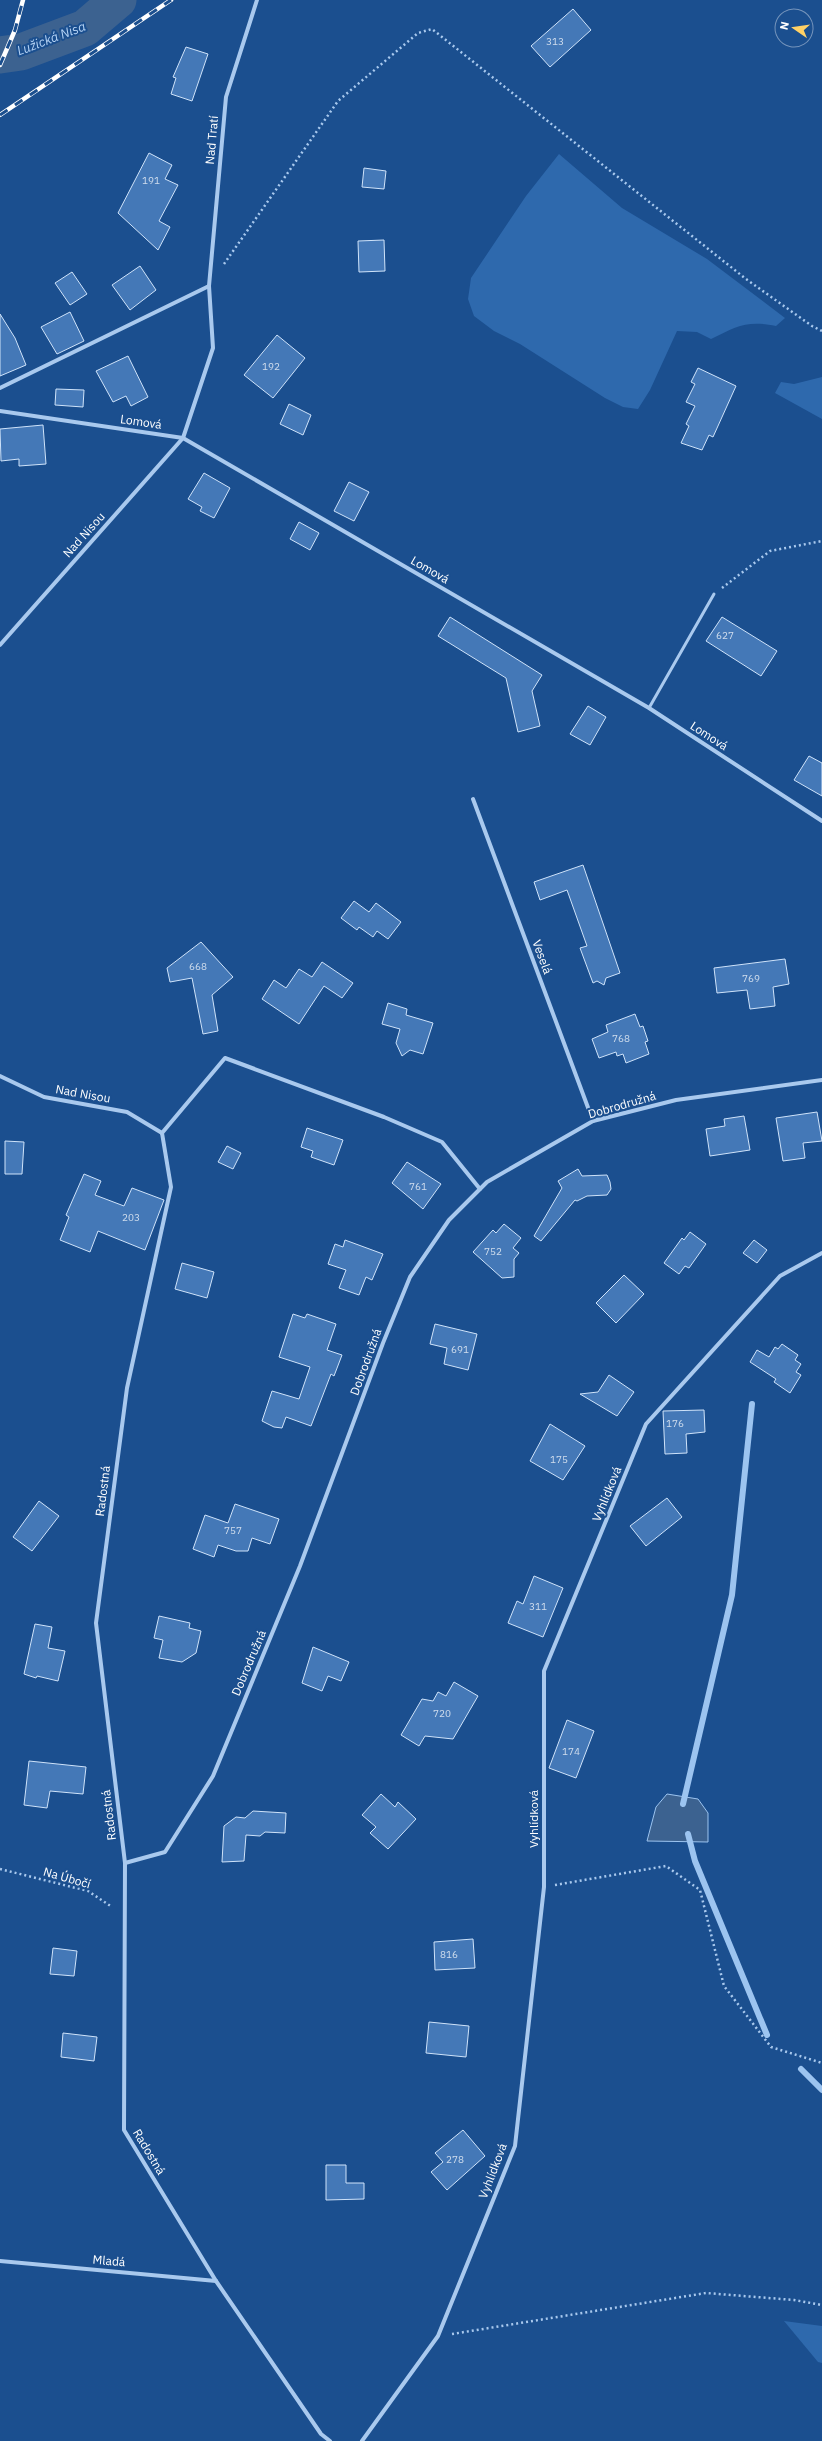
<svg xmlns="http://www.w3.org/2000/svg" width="822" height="2441" viewBox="0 0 822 2441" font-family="'IBM Plex Sans',sans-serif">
<rect width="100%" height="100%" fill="#1b4f8f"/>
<!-- green -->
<g fill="#2e69ad">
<path d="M559,154L622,208L707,259L785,318L776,326C747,320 737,326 711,339L697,332L677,331L650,390L638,409L623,407L605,398L520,344L494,331L474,316L468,299L471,278L526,196Z"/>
<path d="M822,377V419L775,393L781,382L794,384Z"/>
<path d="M784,2321L822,2326V2363L818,2362Z"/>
</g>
<!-- water -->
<path fill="#3c6290" stroke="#9cc4f0" d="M667,1794L698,1799L708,1813V1842L647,1841L656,1807Z"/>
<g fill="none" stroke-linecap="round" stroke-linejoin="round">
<!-- stream -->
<g stroke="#9cc4f0" stroke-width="6">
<path d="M683,1804L732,1595L752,1404"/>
<path d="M688,1834L695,1861L767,2035"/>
<path d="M801,2069L822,2090"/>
</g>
<!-- river -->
<path stroke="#3c6290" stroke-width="37" d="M0,55L21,52L85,28L118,0"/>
</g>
<!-- building -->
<g fill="#4478b7" stroke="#cfe3fa">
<path d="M573,9L591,30L550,67L531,46Z"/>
<path d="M186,47L208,54L192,101L171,94L176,78L173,77Z"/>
<path d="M149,153L172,165L165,179L178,185L159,221L170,227L158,250L118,213Z"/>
<path d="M364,168L386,171L384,189L362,187Z"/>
<path d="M384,240L385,271L359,272L358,241Z"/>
<path d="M140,266L156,290L130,310L112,285Z"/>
<path d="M72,272L87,294L70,305L55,283Z"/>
<path d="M70,312L84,341L57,354L41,327Z"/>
<path d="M0,314L15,338L26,365L0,376Z"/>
<path d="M277,335L305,358L273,398L244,375Z"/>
<path d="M128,356L148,397L131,406L126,396L113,402L96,371Z"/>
<path d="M698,368L736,386L713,437L709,435L702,450L681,443L689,426L686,424L695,406L686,402L695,384L691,382Z"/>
<path d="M56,389L84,390L83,407L55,405Z"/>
<path d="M289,404L311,415L303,435L280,424Z"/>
<path d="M43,425L46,464L19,466V459L1,461L0,429Z"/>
<path d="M204,473L230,488L214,518L200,511L202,507L188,499Z"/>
<path d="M349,482L369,492L354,521L334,511Z"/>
<path d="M299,522L319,533L310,550L290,539Z"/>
<path d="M450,617L542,675L532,691L540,726L518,732L506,678L438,636Z"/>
<path d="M722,617L777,651L761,676L706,641Z"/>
<path d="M588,706L606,717L590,745L570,734Z"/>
<path d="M809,756L822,763V796L794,780Z"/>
<path d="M583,865L620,973L606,978L604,985L597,981L593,983L580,948L587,946L567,890L540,900L534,882Z"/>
<path d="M354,901L369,912L376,903L401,922L388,939L377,931L373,937L359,927L357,930L341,918Z"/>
<path d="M201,942L233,977L212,995L218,1031L203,1034L192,978L170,982L167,968Z"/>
<path d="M785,959L789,984L773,987L775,1006L750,1009L747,990L717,993L714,968Z"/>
<path d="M322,962L353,983L342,998L324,986L299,1024L262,999L274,980L286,988L299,969L312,977Z"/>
<path d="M388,1003L407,1009L406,1015L433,1023L423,1054L410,1050L402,1056L396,1043L400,1029L382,1024Z"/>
<path d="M635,1014L640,1027L643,1026L648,1041L645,1042L649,1054L626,1063L623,1054L617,1056L616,1052L599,1058L592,1039L608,1032L606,1025Z"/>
<path d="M817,1112L822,1141L803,1143L805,1158L783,1161L776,1118Z"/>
<path d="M744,1116L750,1150L710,1156L706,1129L725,1126L724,1119Z"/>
<path d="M307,1128L343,1140L334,1165L311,1157L313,1151L301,1147Z"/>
<path d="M5,1141L24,1142L22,1174H5Z"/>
<path d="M227,1146L241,1153L233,1169L218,1162Z"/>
<path d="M407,1162L441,1184L423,1209L392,1183Z"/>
<path d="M578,1169L582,1176L607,1175L610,1182L611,1189L607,1195L587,1196L577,1201L575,1200L541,1241L534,1236L562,1188L558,1181Z"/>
<path d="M84,1174L101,1181L95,1195L124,1206L132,1188L164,1200L145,1250L98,1231L90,1252L60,1240L69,1217L66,1215Z"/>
<path d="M504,1224L521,1238L513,1248L519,1253L514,1259V1277L502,1278L473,1252L493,1230L496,1233Z"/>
<path d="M690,1232L706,1244L689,1268L685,1266L679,1274L664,1263L682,1238L684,1240Z"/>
<path d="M345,1240L383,1254L372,1280L366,1277L359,1295L339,1288L346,1270L328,1264L335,1244L343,1247Z"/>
<path d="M754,1240L767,1250L757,1263L743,1253Z"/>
<path d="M182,1263L214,1272L207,1298L175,1289Z"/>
<path d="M624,1275L644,1294L616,1323L596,1303Z"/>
<path d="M293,1314L305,1318L307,1314L336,1324L327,1350L342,1355L334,1376L331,1374L311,1426L286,1417L282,1428L274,1427L262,1421L272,1391L299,1399L310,1367L279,1357Z"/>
<path d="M435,1324L477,1334L468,1370L444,1364L447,1348L430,1344Z"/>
<path d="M782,1344L798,1355L795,1360L801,1364L796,1372L801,1375L790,1393L774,1382L776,1379L750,1362L757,1350L769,1357L775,1347L778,1349Z"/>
<path d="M609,1375L634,1392L617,1416L580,1394L598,1392Z"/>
<path d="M704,1410L705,1432L686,1434L687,1453L665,1454L663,1411Z"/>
<path d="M550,1424L585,1446L563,1480L530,1461Z"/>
<path d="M667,1498L682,1517L646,1546L630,1526Z"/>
<path d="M39,1501L59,1516L32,1551L13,1537Z"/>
<path d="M235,1504L279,1519L270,1544L252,1538L248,1551H236L218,1545L214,1557L193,1549L205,1515L228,1523Z"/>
<path d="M534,1576L563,1588L543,1637L508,1623L517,1601L523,1604Z"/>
<path d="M159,1616L190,1623L189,1628L201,1631L196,1653L182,1662L159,1658L163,1640L154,1638Z"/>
<path d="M35,1624L52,1627L48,1648L65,1651L58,1681L37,1676L36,1678L24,1674Z"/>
<path d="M313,1647L349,1662L341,1681L328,1676L322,1691L302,1683Z"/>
<path d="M454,1682L478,1696L453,1739L425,1736L419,1746L401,1735L422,1699L433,1701L438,1692L446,1696Z"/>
<path d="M567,1720L594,1731L576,1778L549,1768Z"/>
<path d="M29,1761L86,1767L83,1794L50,1791L47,1808L24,1805Z"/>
<path d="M381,1794L395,1807L398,1802L416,1819L388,1849L370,1833L376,1827L362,1815Z"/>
<path d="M253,1811L286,1813L285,1833L265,1832L260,1836L246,1835L244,1861L222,1862L224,1826L236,1817L245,1818Z"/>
<path d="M473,1939L475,1968L435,1970L434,1942Z"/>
<path d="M53,1948L77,1951L74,1976L50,1974Z"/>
<path d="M429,2022L469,2026L466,2057L426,2053Z"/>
<path d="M63,2033L97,2037L94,2061L61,2057Z"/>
<path d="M463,2130L485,2156L447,2190L431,2172L443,2162L435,2153Z"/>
<path d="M326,2165H346V2183H364V2199L326,2200Z"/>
</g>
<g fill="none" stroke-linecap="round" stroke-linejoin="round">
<!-- path -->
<g stroke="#a9c9ee" stroke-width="2.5" stroke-dasharray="2 3" stroke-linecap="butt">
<path d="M224,264L338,101L418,33L432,29L746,279L812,326L822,331"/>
<path d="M722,588L770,551L822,541"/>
<path d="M0,1869L88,1891L112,1907"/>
<path d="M555,1885L666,1866L700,1890L724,1986L771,2047L822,2063"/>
<path d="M452,2334L706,2293L794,2300L822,2305"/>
</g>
<!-- service -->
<path stroke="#a9c9ee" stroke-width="3" d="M649,708L714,594"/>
<!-- minor -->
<g stroke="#a9c9ee" stroke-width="4">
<path d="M0,388L209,286"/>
<path d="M0,411L183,438L649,708L822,821"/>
<path d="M0,645L183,438L213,348L209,286L226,97L257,0"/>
<path d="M473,799L593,1121"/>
<path d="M0,1076L44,1097L127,1112L162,1133"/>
<path d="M162,1133L171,1187L127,1388L96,1623L125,1863L124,2130L216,2281L321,2434L330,2441"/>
<path d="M162,1133L225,1058L384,1117L442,1142L480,1189"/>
<path d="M125,1863L165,1852L213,1776L300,1566L383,1343L410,1277L449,1220L487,1182L593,1121L676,1100L822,1080"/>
<path d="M0,2261L216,2281"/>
<path d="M362,2441L438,2336L515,2146L544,1887V1671L646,1424L780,1276L822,1253"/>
</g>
<!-- rail casing -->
<g stroke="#fff" stroke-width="4.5">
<g id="rail">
<path d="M0,65L15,30L23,0"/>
<path d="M0,115L171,0"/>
</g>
</g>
<!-- rail -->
<use href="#rail" stroke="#1b4f8f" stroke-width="3" stroke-dasharray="9" stroke-linecap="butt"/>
</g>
<g text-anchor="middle" stroke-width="4" stroke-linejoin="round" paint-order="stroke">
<!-- number labels -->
<g font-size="10" fill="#d0dded">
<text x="555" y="45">313</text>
<text x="151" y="184">191</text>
<text x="271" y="370">192</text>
<text x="725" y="639">627</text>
<text x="198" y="970">668</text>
<text x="751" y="982">769</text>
<text x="621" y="1042">768</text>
<text x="418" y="1190">761</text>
<text x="131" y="1221">203</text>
<text x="493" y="1255">752</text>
<text x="460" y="1353">691</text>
<text x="675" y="1427">176</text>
<text x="559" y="1463">175</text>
<text x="233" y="1534">757</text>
<text x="538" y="1610">311</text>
<text x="442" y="1717">720</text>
<text x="571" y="1755">174</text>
<text x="449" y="1958">816</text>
<text x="455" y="2163">278</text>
</g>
<!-- street labels -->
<g font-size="12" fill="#fff" stroke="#1b4f8f">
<text transform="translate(212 140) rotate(-85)" y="4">Nad Tratí</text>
<text transform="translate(141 422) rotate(8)" y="4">Lomová</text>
<text transform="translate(84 535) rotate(-48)" y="4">Nad Nisou</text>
<text transform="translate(430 570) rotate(30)" y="4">Lomová</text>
<text transform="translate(709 736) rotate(33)" y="4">Lomová</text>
<text transform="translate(542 957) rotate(70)" y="4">Veselá</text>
<text transform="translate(83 1094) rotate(10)" y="4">Nad Nisou</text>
<text transform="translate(622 1105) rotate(-16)" y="4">Dobrodružná</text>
<text transform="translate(366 1362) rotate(-70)" y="4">Dobrodružná</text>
<text transform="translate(103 1491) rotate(-83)" y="4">Radostná</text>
<text transform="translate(607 1494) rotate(-68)" y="4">Vyhlídková</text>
<text transform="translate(249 1663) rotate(-67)" y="4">Dobrodružná</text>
<text transform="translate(109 1815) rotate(-97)" y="4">Radostná</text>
<text transform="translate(534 1819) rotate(-90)" y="4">Vyhlídková</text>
<text transform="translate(67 1878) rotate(16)" y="4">Na Úbočí</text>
<text transform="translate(149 2152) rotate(59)" y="4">Radostná</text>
<text transform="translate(493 2171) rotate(-69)" y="4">Vyhlídková</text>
<text transform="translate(109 2261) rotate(5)" y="4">Mladá</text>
</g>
<!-- water labels -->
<g font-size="13" font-style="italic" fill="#b5d3f5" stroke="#1b4f8f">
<text transform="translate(51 38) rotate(-21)" y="5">Lužická Nisa</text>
</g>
</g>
<!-- north arrow -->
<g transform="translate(794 28) rotate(283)"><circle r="19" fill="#1b4f8f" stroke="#7695bc"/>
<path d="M0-3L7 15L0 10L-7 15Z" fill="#ffd166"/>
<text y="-6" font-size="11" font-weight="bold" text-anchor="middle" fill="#ffffff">N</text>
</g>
</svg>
